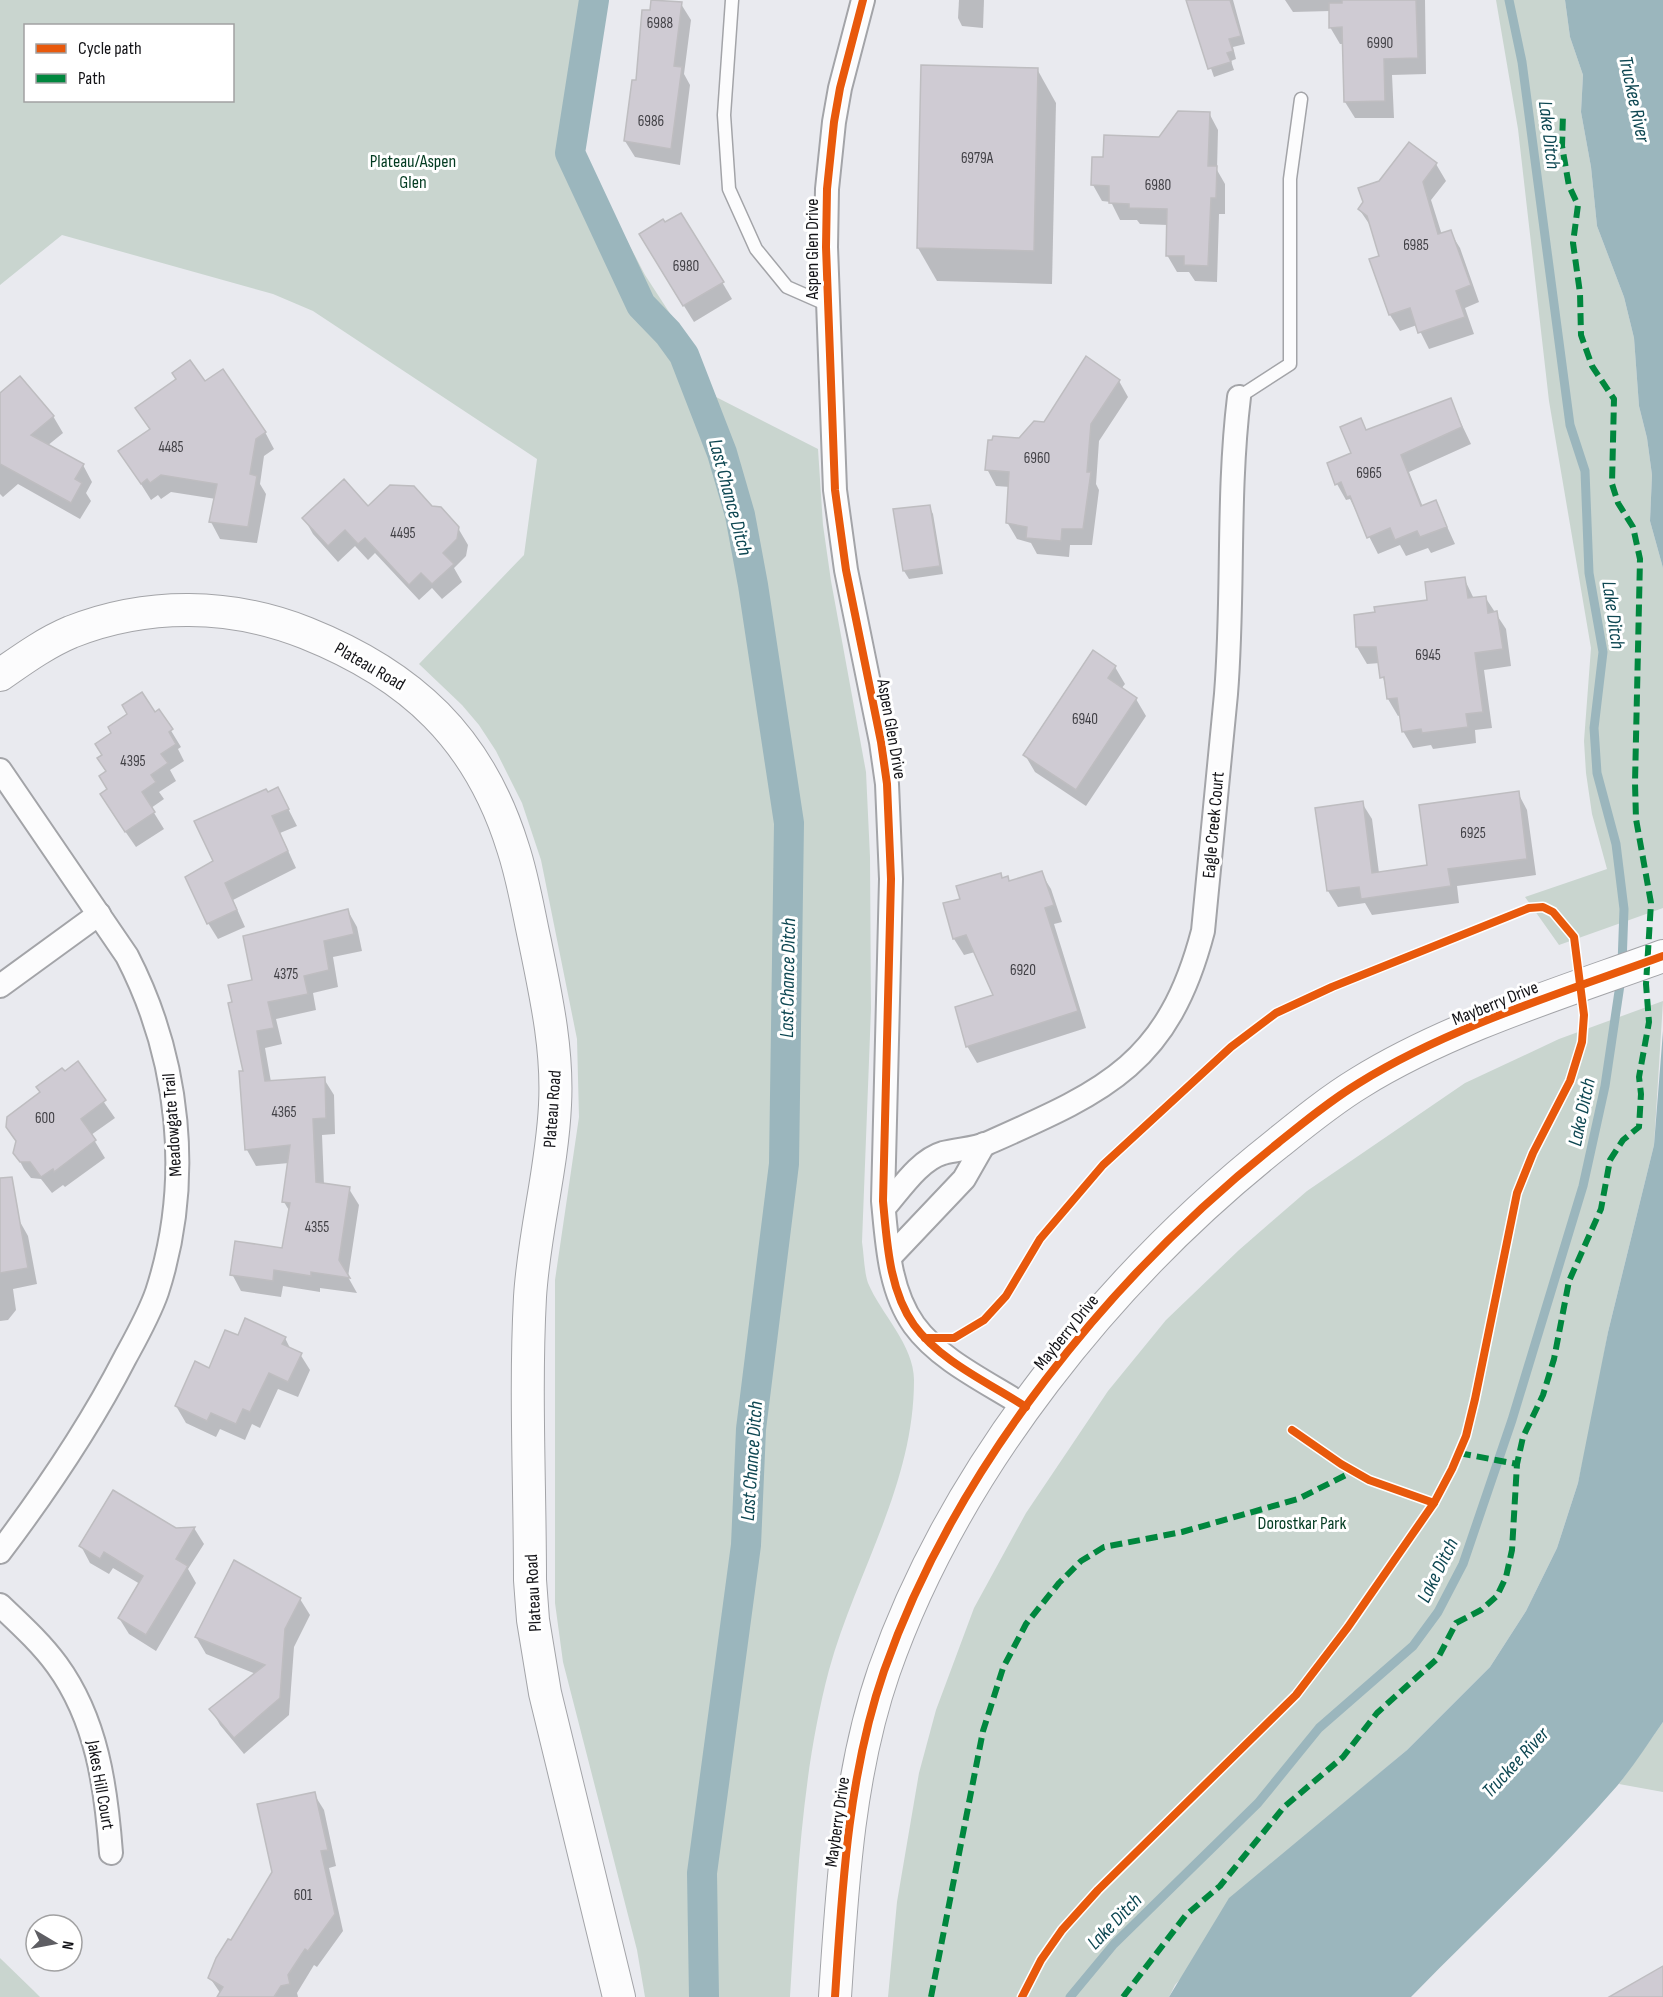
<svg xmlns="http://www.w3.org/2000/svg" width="1663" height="1997" viewBox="0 0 1663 1997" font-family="'Sofia Sans Condensed',sans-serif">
<rect width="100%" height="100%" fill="#e9eaef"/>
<!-- green -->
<g fill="#c9d5cf" fill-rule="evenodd">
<path d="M0,0H605L585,133L584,149L598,185L645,275L682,332L716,397L818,449L823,525L831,581L866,772L870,857L871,1009L862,1242C864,1255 864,1271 868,1283C881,1314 914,1345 914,1380C914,1485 856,1572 829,1670C801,1776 797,1887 790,1997H645L637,1950L563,1662L555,1603V1280L579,1117L577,1039L541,860L522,803L496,751L479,725L462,705L419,664L524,555L537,459L313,311L273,294L62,235L0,285ZM26,26H232V100H26Z"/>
<path d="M1496,0H1565L1570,37L1583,75L1581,112L1591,167L1597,226L1624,297L1634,338L1639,406L1647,438L1652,475L1650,521L1663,568V908L1559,945L1525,897L1607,869L1592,814L1586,773L1584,741L1591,648L1549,401L1518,129Z"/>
<path d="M1663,1001L1654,1145L1608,1332L1592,1421L1578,1483L1557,1548L1526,1611L1490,1667L1407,1750L1324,1820L1175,1985L1169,1997H888L897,1902L919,1773L936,1710L974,1608L1026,1513L1108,1391L1166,1320L1239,1250L1307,1191L1465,1083L1559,1039Z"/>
<path d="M1663,1722V1792L1619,1784Z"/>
<path d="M0,1958L35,1992L40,1997H0Z"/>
</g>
<!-- water -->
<g fill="#9bb6bd">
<path d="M1565,0H1663V568L1650,521L1652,475L1647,438L1639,406L1634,338L1624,297L1597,226L1591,167L1581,112L1583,75L1570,37Z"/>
<path d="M1663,1031V1722C1648,1743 1634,1766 1617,1786C1553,1860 1480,1926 1411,1997H1169L1229,1898L1407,1750L1490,1667L1526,1611L1557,1548L1578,1483L1608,1332L1654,1145Z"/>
</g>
<!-- shadow -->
<g fill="#0003">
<path d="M653,0L681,4L691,20L684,74L690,85L680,165L635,157L625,141Z"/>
<path d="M959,0H984L983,28L962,26L958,18Z"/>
<path d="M1193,0H1233L1245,44L1233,47L1236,59L1231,61L1234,70L1214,77L1188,2Z"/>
<path d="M1285,0H1425L1426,74L1392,75L1394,118H1355L1345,102L1344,44H1340L1330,27V11L1293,12Z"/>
<path d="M1037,69L1056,103L1052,284L937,281L918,248Z"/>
<path d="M1209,113L1218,130L1217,170L1225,184V214H1219L1217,282L1195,281L1189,272H1177L1167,255L1168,225L1140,224L1137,220H1120L1111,202L1102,201L1093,185L1105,159L1160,138Z"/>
<path d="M1409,144L1436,164L1446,181L1431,200L1442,235L1450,232L1460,248L1479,302L1465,308L1474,334L1429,349L1417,325L1400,331L1390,315L1371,260L1381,257L1372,228L1359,209Z"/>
<path d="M650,251L722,282L732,299L694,322Z"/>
<path d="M1119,381L1128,397L1099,441L1096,484L1099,490L1092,545H1070L1069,557L1037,554L1031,543L1017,539L1007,522L1010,487L996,486L987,469L1019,440Z"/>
<path d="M205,383L265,432L274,449L264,456L260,484L266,494L257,543L220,539L211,522L216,499L171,492L161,499L158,495L151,500L120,451L150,430L137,409Z"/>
<path d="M0,395L53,416L63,433L47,446L83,465L92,482L86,493L91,501L80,519L18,484L3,497L0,494Z"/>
<path d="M1450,400L1471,444L1409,472L1423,507L1436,502L1455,544L1431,553L1428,548L1406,556L1400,545L1378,554L1350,499L1346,500L1337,484L1353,454L1361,420L1367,431Z"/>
<path d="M929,506L933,514L943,574L909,579L904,571Z"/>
<path d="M431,507L458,528L468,545L466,556L454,568L462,582L442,599L432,588L419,600L375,553L368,560L355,546L338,562L313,534L304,518L368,508Z"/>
<path d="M1464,578L1474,599L1485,597L1506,629L1511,666L1484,670L1492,728L1475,730L1476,743L1433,749L1431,745L1413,748L1403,731L1401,715L1398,716L1388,699L1380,663L1367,664L1357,647L1376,613L1429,601Z"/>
<path d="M1094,652L1115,667L1125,684L1121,689L1136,699L1146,716L1086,806L1035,772L1025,755Z"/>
<path d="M159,711L181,747L178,749L184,761L170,770L176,781L159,792L164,799L151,808L164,829L136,847L111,811L107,772Z"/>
<path d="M278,789L297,826L280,833L296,868L233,900L245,927L218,939L208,923L215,861L267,794Z"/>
<path d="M1518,793L1527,810L1536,875L1457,886L1459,903L1372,915L1365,903L1338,907L1328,891L1362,803L1372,819L1379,873L1429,867Z"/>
<path d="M1041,873L1051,889L1062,922L1054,924L1086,1028L977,1063L967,1046L995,996L975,952L964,955L954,939L962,900L1003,879L1010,882Z"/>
<path d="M348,911L357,927L362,951L333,957L338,987L313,993L316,1010L276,1019L282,1044L265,1048L271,1082L324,1079L334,1095L335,1134L322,1135L324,1185L349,1189L359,1205L348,1277L357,1293L320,1288V1292L283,1286L281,1297L241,1291L232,1274L283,1250L290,1212L284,1202L289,1163L256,1166L247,1150L245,1072L234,1003L254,981Z"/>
<path d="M77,1064L115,1118L91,1135L105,1158L65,1187L63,1185L52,1193L41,1179L31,1178L24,1169L15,1152L17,1143L7,1127Z"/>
<path d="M0,1217L19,1220L28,1236L37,1284L13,1289L16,1310L8,1320L0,1321Z"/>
<path d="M238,1337L285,1338L291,1350L300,1354L310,1370L298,1397L278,1389L260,1428L252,1424L245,1440L220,1429L216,1437L186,1423L176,1406Z"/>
<path d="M194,1528L204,1544L188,1569L196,1583L156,1651L129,1634L119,1618L140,1584L113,1568L109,1574L90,1563L81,1546Z"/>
<path d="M300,1599L310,1615L294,1647L289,1715L244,1754L220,1725L211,1709L256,1674L206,1654L196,1637Z"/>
<path d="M314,1794L324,1810L336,1866L329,1868L343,1931L317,1967L314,1965L297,1993L298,1997H223L210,1978L273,1873Z"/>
</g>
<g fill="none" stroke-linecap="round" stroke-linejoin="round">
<!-- stream -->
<g stroke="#9bb6bd" stroke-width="9">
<path d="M1509,0L1522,62L1570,425L1585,471L1589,573L1603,652L1594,728L1597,773L1616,844L1624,909L1622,964"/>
<path d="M1070,1997L1114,1944L1258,1803L1319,1728L1413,1646L1438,1612L1463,1564L1512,1420L1583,1186L1605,1086L1621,978"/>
</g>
<!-- canal -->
<path stroke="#9bb6bd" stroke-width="30" d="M594,0L570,153L641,305L668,333L684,355L722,453L740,515L753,585L789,823L784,1164L751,1429L746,1545L702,1873L704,1997"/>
</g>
<!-- building -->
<g fill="#cfcbd3" stroke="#bebdc0" stroke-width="1.5">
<path d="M651,0L682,2L674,66L682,67L671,149L624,141L632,80H636L642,10H650Z"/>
<path d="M1186,0H1230L1241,36L1229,39L1233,51L1227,53L1231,62L1208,69Z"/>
<path d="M1342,0H1416L1418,58L1384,59L1385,101L1344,102L1342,27L1329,28V3H1342Z"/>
<path d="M921,65L1038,68L1034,251L917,248Z"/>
<path d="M1178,111L1210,112L1208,166H1217L1216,198H1211L1208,266L1184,265V256H1166L1167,209L1129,208V204L1109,203V186L1091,185L1092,157H1103L1104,135L1159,137Z"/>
<path d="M1409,142L1437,163L1423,182L1438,234L1451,230L1471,285L1456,291L1465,317L1418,333L1410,308L1389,315L1369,259L1379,256L1367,216L1358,209L1363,202L1358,188L1379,181Z"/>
<path d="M681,213L724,282L683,306L639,234L663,219L665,222Z"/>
<path d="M1086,356L1120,380L1091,424L1087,472H1091L1083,529H1062L1061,541L1026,538L1027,527L1006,523L1009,472L985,470L988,440H992L993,436L1019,438L1034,421L1044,422Z"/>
<path d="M190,360L205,381L223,369L266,432L256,439L250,474L257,476L248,527L209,522L217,484L161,475L150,483L147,479L141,484L118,451L150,429L135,408L176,379L172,373Z"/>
<path d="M20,376L54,416L31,435L84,464L75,479L82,483L71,503L0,464V393Z"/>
<path d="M1451,398L1462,427L1401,455L1421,506L1436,500L1447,527L1420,537L1417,531L1395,540L1390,528L1367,538L1350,496L1347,497L1341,482L1335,485L1327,463L1351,453L1340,427L1361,418L1366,430Z"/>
<path d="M344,479L368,506L390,485L414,486L432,506L441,507L459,527L457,539L443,553L454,564L432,584L421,573L409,585L365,538L358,544L345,530L328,546L302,518Z"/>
<path d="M930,505L940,566L903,571L893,509Z"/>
<path d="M1465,577L1468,598L1486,596L1488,613L1497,611L1503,649L1475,653L1483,712L1466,714L1468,727L1422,733L1421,729L1402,732L1397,698L1387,699L1384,677L1380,678L1376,647H1356L1354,615L1375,612L1374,607L1427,600L1425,582Z"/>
<path d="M1093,650L1116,666L1108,678L1137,698L1076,790L1023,755Z"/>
<path d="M142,692L155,712L159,709L173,729L169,732L176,744L161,754L168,763L151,775L156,782L142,792L155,812L125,832L100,794L107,789L99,776L106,771L97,758L102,755L95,744L111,733L108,727L127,714L122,705Z"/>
<path d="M278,787L289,809L272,816L288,851L225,883L237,910L207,924L185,877L213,861L194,821L266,789L268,792Z"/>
<path d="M1519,791L1527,859L1448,869L1451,886L1361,899L1359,887L1327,891L1315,808L1363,801L1372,873L1427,865L1419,805Z"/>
<path d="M1042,871L1054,905L1045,908L1078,1011L966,1047L955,1007L993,995L966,935L953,939L943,903L960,899L956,886L1001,873L1002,878L1008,876L1009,881Z"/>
<path d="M348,909L354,934L324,941L329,970L304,976L308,994L268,1002L274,1028L257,1031L265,1081L325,1077L326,1118L313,1119L316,1182L350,1187L339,1260L350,1278L311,1272V1276L274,1270L273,1281L230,1275L235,1241L282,1248L290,1203L282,1202L290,1145L245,1150L239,1071H243L228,1003L232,1002L228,985L252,980L243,936Z"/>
<path d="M78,1061L106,1100L81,1119L96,1140L54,1172L53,1169L41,1177L30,1162H20L13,1153L16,1141L6,1127L7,1117L40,1092L36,1087L62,1068L65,1071Z"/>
<path d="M12,1177L28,1268L0,1273V1178Z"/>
<path d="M245,1318L286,1337L282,1344L302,1353L288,1382L269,1373L250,1412L243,1409L236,1424L211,1413L207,1421L175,1406L195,1361L209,1368L225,1330L238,1335Z"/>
<path d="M113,1490L176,1528L195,1527L176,1559L188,1566L146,1635L118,1618L143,1576L104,1552L100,1559L79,1546Z"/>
<path d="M234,1560L301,1598L285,1629L280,1698L234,1738L209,1709L265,1665L195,1637Z"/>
<path d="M315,1792L328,1850L321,1851L335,1914L308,1951L305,1949L288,1975L290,1984L281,1986L274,1997H217L223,1987L208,1978L216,1958L228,1939L231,1940L272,1872L257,1804Z"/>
<path d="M1663,1966V1997H1609Z"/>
</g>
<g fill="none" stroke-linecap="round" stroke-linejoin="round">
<!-- lane casing -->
<g stroke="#a3a4a8" stroke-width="15">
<g id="lane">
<path d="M732,0L724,115L729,189L756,249L787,287L828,305"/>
<path d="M1239,397L1290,364V179L1301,99"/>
</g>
</g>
<!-- street casing -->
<g stroke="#a3a4a8" stroke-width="26">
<g id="street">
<path d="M863,0L840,88L834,122L827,189L826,247L835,490L846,570L881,742L887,784L891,879L883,1201C887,1242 889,1290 914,1325C940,1361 989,1383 1026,1407"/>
<path d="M0,770L127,956C180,1059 193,1181 157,1292C149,1315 137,1336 125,1358C90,1426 46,1491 0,1552"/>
<path d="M0,986L99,914"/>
<path d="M884,1208C900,1190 919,1160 943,1153C958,1149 974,1149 988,1143C1105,1091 1168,1065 1203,931L1226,694C1234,595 1227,496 1239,397"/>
<path d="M890,1257L964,1179L984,1144"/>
<path d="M0,1605C20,1624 41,1643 57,1665C97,1720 106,1787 111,1853"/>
</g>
</g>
<!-- secondary casing -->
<g stroke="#a3a4a8" stroke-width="34">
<g id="secondary">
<path d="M0,675C23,659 45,643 71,632C147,602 231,603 306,633C411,675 479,738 513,848C523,878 528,910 535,942C546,996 558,1050 555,1105C552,1170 534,1232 530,1297C525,1390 530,1486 530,1580L533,1620L545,1693L619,1997"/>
<path d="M835,1997C842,1889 848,1775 884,1671C955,1468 1111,1275 1278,1143C1304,1122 1331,1100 1359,1083C1449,1027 1564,992 1663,956"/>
</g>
</g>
<!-- lane -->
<use href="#lane" stroke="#fcfcfd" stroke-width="12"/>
<!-- street -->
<use href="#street" stroke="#fcfcfd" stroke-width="22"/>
<!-- secondary -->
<use href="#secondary" stroke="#fcfcfd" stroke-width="32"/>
<!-- quiet -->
<g stroke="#00873e" stroke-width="6" stroke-dasharray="12 6" stroke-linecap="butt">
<path d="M1459,1453L1517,1464"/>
<path d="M931,1997L983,1731L1003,1668L1026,1624L1059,1583L1081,1561L1104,1547L1182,1532L1298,1499L1354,1471"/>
<path d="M1123,1997L1186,1915L1220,1886L1284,1807L1343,1757L1377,1713L1438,1658L1456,1623L1481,1610L1497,1596L1506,1577L1512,1550L1517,1464L1523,1437L1543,1395L1554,1359L1569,1281L1601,1209L1610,1160L1623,1140L1639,1127L1641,1094L1639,1077L1649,1022L1646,984L1651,903L1636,819L1635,783L1640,559L1633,527L1618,503L1612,484L1614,399L1592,366L1581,335L1580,293L1573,243L1578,205L1569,186L1562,146L1563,114"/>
</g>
<!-- cycleway casing -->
<g stroke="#fff" stroke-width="11">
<g id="cycleway">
<path d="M863,0L840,88L834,122L827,189L826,247L835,490L846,570L881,742L887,784L891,879L883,1201C887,1242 889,1290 914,1325C940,1361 989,1383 1026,1407"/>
<path d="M925,1338H954L984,1320L1006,1296L1040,1239L1103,1165L1231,1047L1276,1013L1332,987L1529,908L1543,907L1553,912L1574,937L1584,1015L1582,1042L1570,1081L1533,1153L1517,1193L1475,1399L1466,1436L1452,1469L1434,1503L1348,1627L1296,1695L1098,1890L1062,1930L1041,1960L1022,1997"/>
<path d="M1292,1430L1341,1464L1369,1480L1434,1503"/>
<path d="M835,1997C842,1889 848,1775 884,1671C955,1468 1111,1275 1278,1143C1304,1122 1331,1100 1359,1083C1449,1027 1564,992 1663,956"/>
</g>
</g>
<!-- cycleway -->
<use href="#cycleway" stroke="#e8590c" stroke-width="8"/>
</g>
<g text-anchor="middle" stroke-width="6" stroke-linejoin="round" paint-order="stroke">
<!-- number labels -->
<g font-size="15" fill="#424146">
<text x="660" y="28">6988</text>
<text x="1380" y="48">6990</text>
<text x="651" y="126">6986</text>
<text x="977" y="163">6979A</text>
<text x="1158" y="190">6980</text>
<text x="1416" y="250">6985</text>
<text x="686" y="271">6980</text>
<text x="171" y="452">4485</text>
<text x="1037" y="463">6960</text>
<text x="1369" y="478">6965</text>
<text x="403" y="538">4495</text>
<text x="1428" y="660">6945</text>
<text x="1085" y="724">6940</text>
<text x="133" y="766">4395</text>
<text x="1473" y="838">6925</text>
<text x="1023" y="975">6920</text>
<text x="286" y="979">4375</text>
<text x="284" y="1117">4365</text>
<text x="45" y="1123">600</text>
<text x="317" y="1232">4355</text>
<text x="303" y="1900">601</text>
</g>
<!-- park labels -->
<g font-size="18" fill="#043c22" stroke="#fff">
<text x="413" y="167">Plateau/Aspen<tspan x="413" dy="21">Glen</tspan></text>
<text x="1302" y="1529">Dorostkar Park</text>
</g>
<!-- street labels -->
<g font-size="18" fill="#131317" stroke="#fff">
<text transform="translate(812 249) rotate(-90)" y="6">Aspen Glen Drive</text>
<text transform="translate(370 666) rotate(30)" y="6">Plateau Road</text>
<text transform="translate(892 729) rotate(80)" y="6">Aspen Glen Drive</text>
<text transform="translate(1213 825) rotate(-85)" y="6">Eagle Creek Court</text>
<text transform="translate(1495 1003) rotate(-22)" y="6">Mayberry Drive</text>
<text transform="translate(552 1109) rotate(-86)" y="6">Plateau Road</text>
<text transform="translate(172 1125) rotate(-94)" y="6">Meadowgate Trail</text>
<text transform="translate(1066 1332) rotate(-51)" y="6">Mayberry Drive</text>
<text transform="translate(533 1593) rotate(-93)" y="6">Plateau Road</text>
<text transform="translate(101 1785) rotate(80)" y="6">Jakes Hill Court</text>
<text transform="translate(837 1822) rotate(-82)" y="6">Mayberry Drive</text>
</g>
<!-- water labels -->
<g font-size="20" font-style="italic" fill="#0e4752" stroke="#fff">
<text transform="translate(1635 99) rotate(78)" y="7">Truckee River</text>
<text transform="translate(1550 135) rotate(83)" y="7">Lake Ditch</text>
<text transform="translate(731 497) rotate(75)" y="7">Last Chance Ditch</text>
<text transform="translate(1614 615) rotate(82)" y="7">Lake Ditch</text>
<text transform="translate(787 978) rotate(-89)" y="7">Last Chance Ditch</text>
<text transform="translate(1581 1112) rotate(-78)" y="7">Lake Ditch</text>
<text transform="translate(751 1461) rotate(-86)" y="7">Last Chance Ditch</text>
<text transform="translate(1437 1570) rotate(-64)" y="7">Lake Ditch</text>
<text transform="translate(1515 1762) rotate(-47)" y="7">Truckee River</text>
<text transform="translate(1114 1921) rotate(-46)" y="7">Lake Ditch</text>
</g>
</g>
<!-- legend -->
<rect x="24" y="24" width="210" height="78" fill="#ffffff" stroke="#a1a1a2" stroke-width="1.5"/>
<rect x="36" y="44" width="30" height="9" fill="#e8590c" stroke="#a1a1a2" stroke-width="1.5"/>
<text x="78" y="54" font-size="18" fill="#131317">Cycle path</text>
<rect x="36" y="74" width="30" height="9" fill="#00873e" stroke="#a1a1a2" stroke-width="1.5"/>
<text x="78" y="84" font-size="18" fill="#131317">Path</text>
<!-- north arrow -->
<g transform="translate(54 1943) rotate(100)"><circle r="28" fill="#ffffff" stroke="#a1a1a2" stroke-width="1.5"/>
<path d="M0-4.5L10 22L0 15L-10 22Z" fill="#5e5e63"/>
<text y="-9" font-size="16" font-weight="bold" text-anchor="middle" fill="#131317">N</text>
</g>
</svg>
